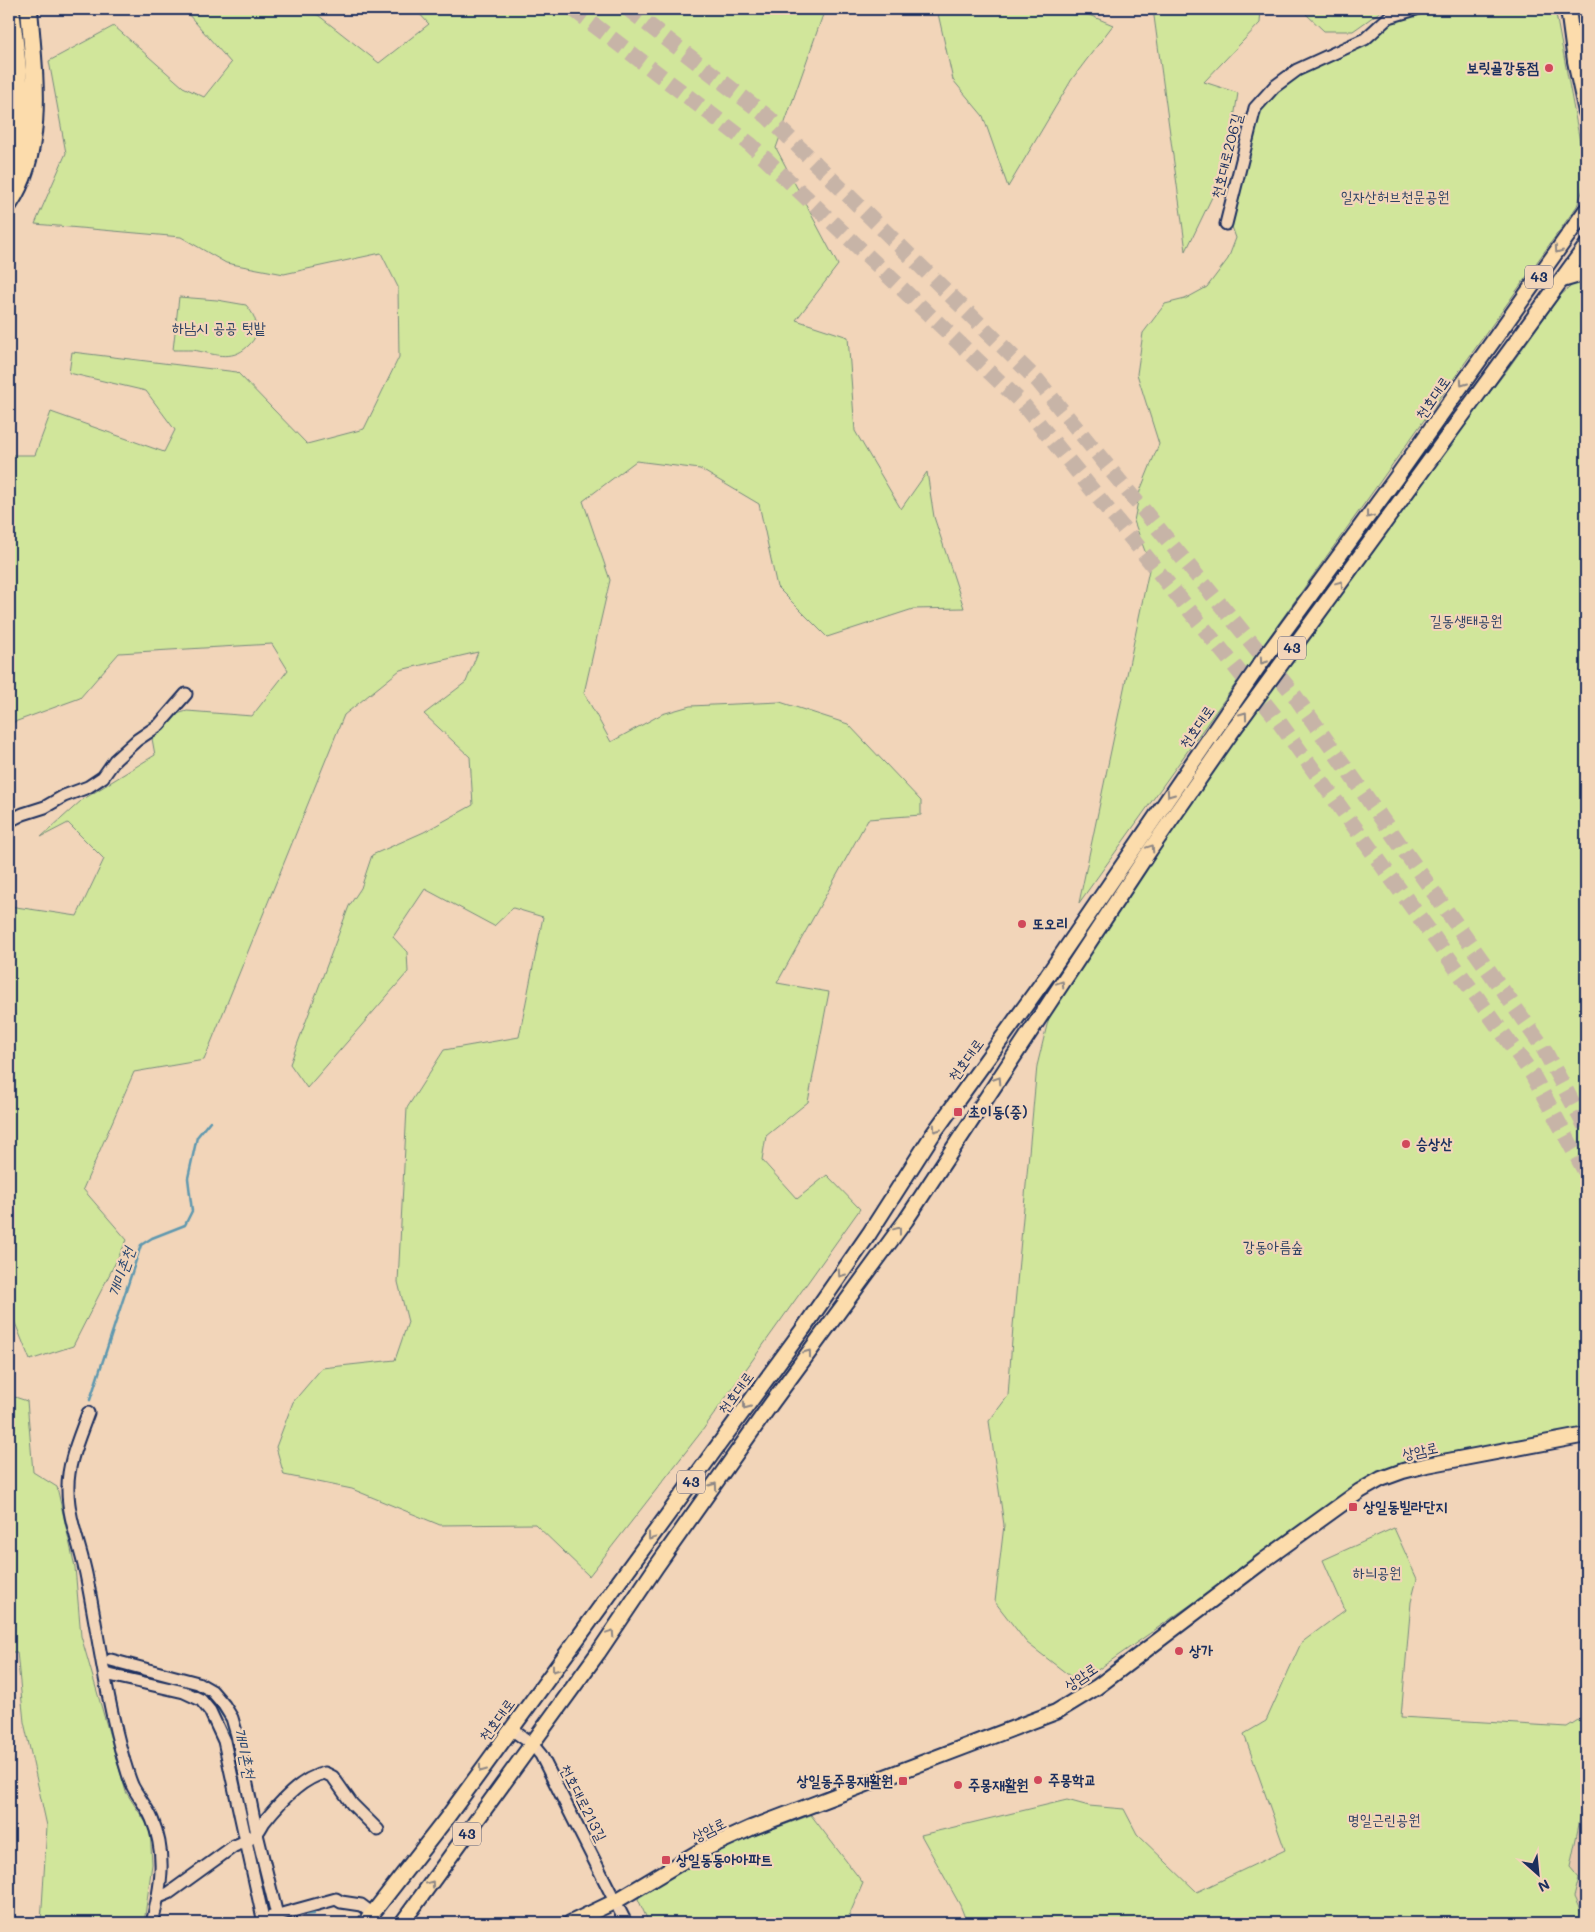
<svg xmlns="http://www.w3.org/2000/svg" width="1595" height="1932" viewBox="0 0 1595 1932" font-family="Mali,'Poor Story',sans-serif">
<rect width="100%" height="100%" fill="#f2d5b9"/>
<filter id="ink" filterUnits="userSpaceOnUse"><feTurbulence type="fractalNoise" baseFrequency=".02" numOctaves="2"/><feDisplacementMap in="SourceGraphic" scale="10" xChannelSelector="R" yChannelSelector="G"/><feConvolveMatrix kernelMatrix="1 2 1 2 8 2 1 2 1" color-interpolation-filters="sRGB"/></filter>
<g filter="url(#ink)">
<!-- built -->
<path fill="#e8c7af" d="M1586,1805V1922L1574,1897L1579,1878L1570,1867L1582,1810Z"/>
<!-- green -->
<g fill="#d1e69b" stroke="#768a7c">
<path d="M192,9H290L318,15L379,63L429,24L415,9H825L776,148L838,265L796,320L848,337L855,431L901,509L927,472L934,517L964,608L913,609L827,637L777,587L759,504L700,469L636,461L583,501L610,580L584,693L611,742L662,714L690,706L780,702L848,724L921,801V815L868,819L777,983L829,992L808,1102L766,1136L762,1160L797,1199L827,1175L860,1209L702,1431L589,1576L535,1524L440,1525L352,1489L284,1475L276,1447L293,1402L322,1368L395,1360L408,1322L398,1282L407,1108L444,1050L519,1037L543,917L513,908L494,926L425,889L393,937L407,952L408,972L307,1088L290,1064L349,906L361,888L372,855L424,832L473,805L470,757L424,714L466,682L478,652L400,670L344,715L204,1060L134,1072L83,1189L127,1240L73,1346L30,1360L9,1308V906L77,916L104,859L68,823L41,837L82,800L155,755L149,722L187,711L252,716L288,670L272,644L119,653L80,698L9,724V455H35L51,412L164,452L175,430L146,391L69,373L72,352L237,372L307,444L364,429L399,357L398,287L381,253L284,274L226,263L181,237L35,224L66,153L49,61L114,26L183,87L204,97L231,63L188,14Z"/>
<path d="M937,9H1075L1113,25L1072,79L1008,187L983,116L953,80Z"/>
<path d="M1153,9H1261L1260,23L1204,82L1238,93L1226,168L1186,251Z"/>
<path d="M1305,9H1384L1353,31H1324L1306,14Z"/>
<path d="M1430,9H1555L1584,163L1585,184L1577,206L1079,903L1150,565L1134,521L1140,491L1159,444L1137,374L1143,333L1165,304L1185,299L1207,287L1228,259L1236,238L1231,224L1259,111L1279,90L1301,74L1393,20Z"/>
<path d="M1578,280H1586V1430L1410,1459L1370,1477L1343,1494L1246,1566L1079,1683L1027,1643L995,1602L1004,1525L989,1421L1008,1396L1013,1326L1037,1066L1057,984L1270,679L1507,370L1560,296Z"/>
<path d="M179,297L217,300L246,305C253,313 258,322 256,333C255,339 252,342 248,346C231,363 212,353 193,350C186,350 179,350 173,350Z"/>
<path d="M9,1395L27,1401L33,1472L57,1487L75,1567L81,1636L126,1792L150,1829L152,1864L144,1923H41L47,1826L24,1722L17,1652H9Z"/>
<path d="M1394,1528L1417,1579L1411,1602L1401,1717L1567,1727L1586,1715V1805L1582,1810L1570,1867L1579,1878L1574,1897L1586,1923H967L960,1905L921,1835L1067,1800L1089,1806L1124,1809L1137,1834L1197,1892L1285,1850L1244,1734L1266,1721L1301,1643L1345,1610L1323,1560Z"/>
<path d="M811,1815L863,1883L846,1923H649L638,1899L641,1893L713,1851Z"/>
</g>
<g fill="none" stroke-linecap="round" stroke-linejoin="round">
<!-- stream -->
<g stroke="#5f98af" stroke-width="2.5">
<path d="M90,1400L141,1245L152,1238L185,1225L192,1211L188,1178L197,1137L210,1121"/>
<path d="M214,1702L227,1722L249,1820"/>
<path d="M255,1850L269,1913"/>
<path d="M281,1921L299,1915L314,1914"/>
</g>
<!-- highway-tunnel -->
<g stroke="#c7b4a7" stroke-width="16" stroke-dasharray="16 8" stroke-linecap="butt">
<path d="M573,9L750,144L1022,403L1274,715L1532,1074L1586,1173"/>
<path d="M628,9L768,117L1038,381L1295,696L1542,1046L1586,1128"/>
</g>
<!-- minor casing -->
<g stroke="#1b2f5e" stroke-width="15">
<g id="minor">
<path d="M1226,224L1255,108L1274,87L1297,70L1365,39L1389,17L1416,9"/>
<path d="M9,821L23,814L45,807L64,796L88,787L103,777L115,760L137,740L159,725L186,694"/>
<path d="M88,1413C79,1438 67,1464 68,1490C68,1520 82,1550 87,1579C99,1640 107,1702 124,1761C127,1770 129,1779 133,1787C139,1798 147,1807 152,1819C167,1855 161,1887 152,1923"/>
<path d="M111,1660L198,1683L212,1691L224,1705L232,1718L237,1735L257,1834L278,1919"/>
<path d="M105,1674L184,1692L201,1700L210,1711L224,1741L264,1923"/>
<path d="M511,1729L532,1744L541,1755L626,1923"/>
<path d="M159,1897L169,1893L234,1846C242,1843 249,1841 255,1835C259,1832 261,1827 264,1822C279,1803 301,1778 325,1773L333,1777L352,1804L378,1830"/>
<path d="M271,1917L336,1899L341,1902L361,1905L373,1914"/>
<path d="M9,1919L10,1923"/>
</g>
</g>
<!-- major casing -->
<g stroke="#1b2f5e" stroke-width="18">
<g id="major">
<path d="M1568,9L1575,61L1586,112"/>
<path d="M1562,280L1579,275H1586"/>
<path d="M365,1923L446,1819L803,1329L869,1234L933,1134L1047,976L1258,667L1396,478L1586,210"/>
<path d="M402,1923L598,1653L656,1567L771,1404L906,1220L1150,850L1231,733L1586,246"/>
<path d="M570,1923L616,1901L700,1851L751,1828L1056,1712L1097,1687L1263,1561L1360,1491L1381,1479L1403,1471L1427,1465L1586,1435"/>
</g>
</g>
<!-- highway casing -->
<g stroke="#1b2f5e" stroke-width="20">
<g id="highway">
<path d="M9,182C30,131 17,63 11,9"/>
<path d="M9,204C46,148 34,72 29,9"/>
</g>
</g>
<!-- minor -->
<use href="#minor" stroke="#f2d5b9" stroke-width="11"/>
<!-- major -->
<use href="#major" stroke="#fcdcac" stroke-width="14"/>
<!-- highway -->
<use href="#highway" stroke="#fcdcac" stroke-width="16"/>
</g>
<!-- one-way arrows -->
<defs><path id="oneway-chevron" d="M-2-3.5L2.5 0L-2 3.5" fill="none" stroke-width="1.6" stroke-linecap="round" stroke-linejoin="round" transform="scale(1.25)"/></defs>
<g stroke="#8c8685">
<use href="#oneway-chevron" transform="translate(1558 250) rotate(125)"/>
<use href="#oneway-chevron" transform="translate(1463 383) rotate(125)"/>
<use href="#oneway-chevron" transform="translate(1369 515) rotate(127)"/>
<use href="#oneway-chevron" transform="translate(1340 584) rotate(-53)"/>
<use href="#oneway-chevron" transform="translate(1263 661) rotate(125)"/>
<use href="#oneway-chevron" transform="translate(1244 715) rotate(-54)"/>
<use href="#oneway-chevron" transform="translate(1170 794) rotate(125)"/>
<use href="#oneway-chevron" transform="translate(1151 848) rotate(-56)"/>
<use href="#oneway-chevron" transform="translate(1061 984) rotate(-56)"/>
<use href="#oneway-chevron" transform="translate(998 1080) rotate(-57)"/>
<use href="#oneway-chevron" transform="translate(936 1129) rotate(125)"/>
<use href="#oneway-chevron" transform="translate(898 1230) rotate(-53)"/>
<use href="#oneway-chevron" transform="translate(841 1274) rotate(125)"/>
<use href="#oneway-chevron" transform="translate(808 1353) rotate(-54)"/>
<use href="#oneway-chevron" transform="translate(746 1406) rotate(126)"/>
<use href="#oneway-chevron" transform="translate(714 1486) rotate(-55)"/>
<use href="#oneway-chevron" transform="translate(651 1537) rotate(126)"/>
<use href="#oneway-chevron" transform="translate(611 1633) rotate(-56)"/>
<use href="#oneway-chevron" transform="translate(555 1669) rotate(126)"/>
<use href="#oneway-chevron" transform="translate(482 1769) rotate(126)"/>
<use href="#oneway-chevron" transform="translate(431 1884) rotate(-54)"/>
</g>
</g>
<!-- markers -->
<g fill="#d1495b" stroke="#f2d5b9" stroke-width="2">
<circle cx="1549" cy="68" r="5"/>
<circle cx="1022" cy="924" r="5"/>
<rect x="953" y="1107" width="10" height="10" rx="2.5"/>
<circle cx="1406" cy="1144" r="5"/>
<rect x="1348" y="1502" width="10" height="10" rx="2.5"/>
<circle cx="1179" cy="1651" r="5"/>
<circle cx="1038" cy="1780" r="5"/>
<rect x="898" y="1776" width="10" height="10" rx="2.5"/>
<circle cx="958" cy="1785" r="5"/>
<rect x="661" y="1855" width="10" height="10" rx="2.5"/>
</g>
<g text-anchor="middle" stroke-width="4.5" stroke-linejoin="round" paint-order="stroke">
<!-- shield labels -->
<g fill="#f2d5b9" stroke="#5c6179" stroke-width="1">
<rect x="1525" y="265.5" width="28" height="23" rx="4"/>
<rect x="1278" y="636.5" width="28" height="23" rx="4"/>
<rect x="677" y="1470.5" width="28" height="23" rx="4"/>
<rect x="453" y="1822.5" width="28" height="23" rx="4"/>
</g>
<g font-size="14" font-weight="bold" fill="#1b2f5e">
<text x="1539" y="282">43</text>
<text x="1292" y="653">43</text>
<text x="691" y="1487">43</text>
<text x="467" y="1839">43</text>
</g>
<!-- poi labels -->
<g font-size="15" font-weight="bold" fill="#1b2f5e" stroke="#f2d5b9" text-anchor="start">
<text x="1539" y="73" text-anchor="end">보릿골강동점</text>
<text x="1032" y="929">또오리</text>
<text x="968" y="1117">초이동(중)</text>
<text x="1416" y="1149">승상산</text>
<text x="1363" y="1512">상일동빌라단지</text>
<text x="1189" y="1656">상가</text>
<text x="1048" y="1785">주몽학교</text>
<text x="893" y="1786" text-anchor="end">상일동주몽재활원</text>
<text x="968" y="1790">주몽재활원</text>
<text x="676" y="1865">상일동동아아파트</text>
</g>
<!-- street labels -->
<g font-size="15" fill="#1b2f5e" stroke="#f2d5b9">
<text transform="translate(1227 156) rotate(-76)" y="5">천호대로206길</text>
<text transform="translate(1433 398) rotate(-55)" y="5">천호대로</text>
<text transform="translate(1197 727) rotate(-55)" y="5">천호대로</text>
<text transform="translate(966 1060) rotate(-54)" y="5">천호대로</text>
<text transform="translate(736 1393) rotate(-54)" y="5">천호대로</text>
<text transform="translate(1420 1451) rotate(-12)" y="5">상암로</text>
<text transform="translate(1081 1677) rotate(-34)" y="5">상암로</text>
<text transform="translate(497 1720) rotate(-54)" y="5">천호대로</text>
<text transform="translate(583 1803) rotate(63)" y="5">천호대로213길</text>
<text transform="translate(709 1830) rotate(-26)" y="5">상암로</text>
</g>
<!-- park labels -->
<g font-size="15" fill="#2d4164" stroke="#f2d5b9">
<text x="1395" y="202">일자산허브천문공원</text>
<text x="219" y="333">하남시 공공 텃밭</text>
<text x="1466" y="626">길동생태공원</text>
<text x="1273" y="1252">강동아름숲</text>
<text x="1377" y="1578">하늬공원</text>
<text x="1384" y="1825">명일근린공원</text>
</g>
<!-- water labels -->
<g font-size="16" font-style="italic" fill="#2c4972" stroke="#f2d5b9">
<text transform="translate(121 1272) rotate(-71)" y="6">개미촌천</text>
<text transform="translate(245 1753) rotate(78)" y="6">개미촌천</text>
</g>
</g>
<!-- margin -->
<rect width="1595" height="1932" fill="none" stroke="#f2d5b9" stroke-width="30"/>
<rect x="15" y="15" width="1565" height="1902" fill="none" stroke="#1b2f5e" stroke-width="2" filter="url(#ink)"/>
<!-- north arrow -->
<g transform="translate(1538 1874) rotate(153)" stroke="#f2d5b9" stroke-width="4" paint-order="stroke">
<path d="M0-4L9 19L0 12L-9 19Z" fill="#1b2f5e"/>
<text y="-8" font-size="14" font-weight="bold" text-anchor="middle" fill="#1b2f5e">N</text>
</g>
</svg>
